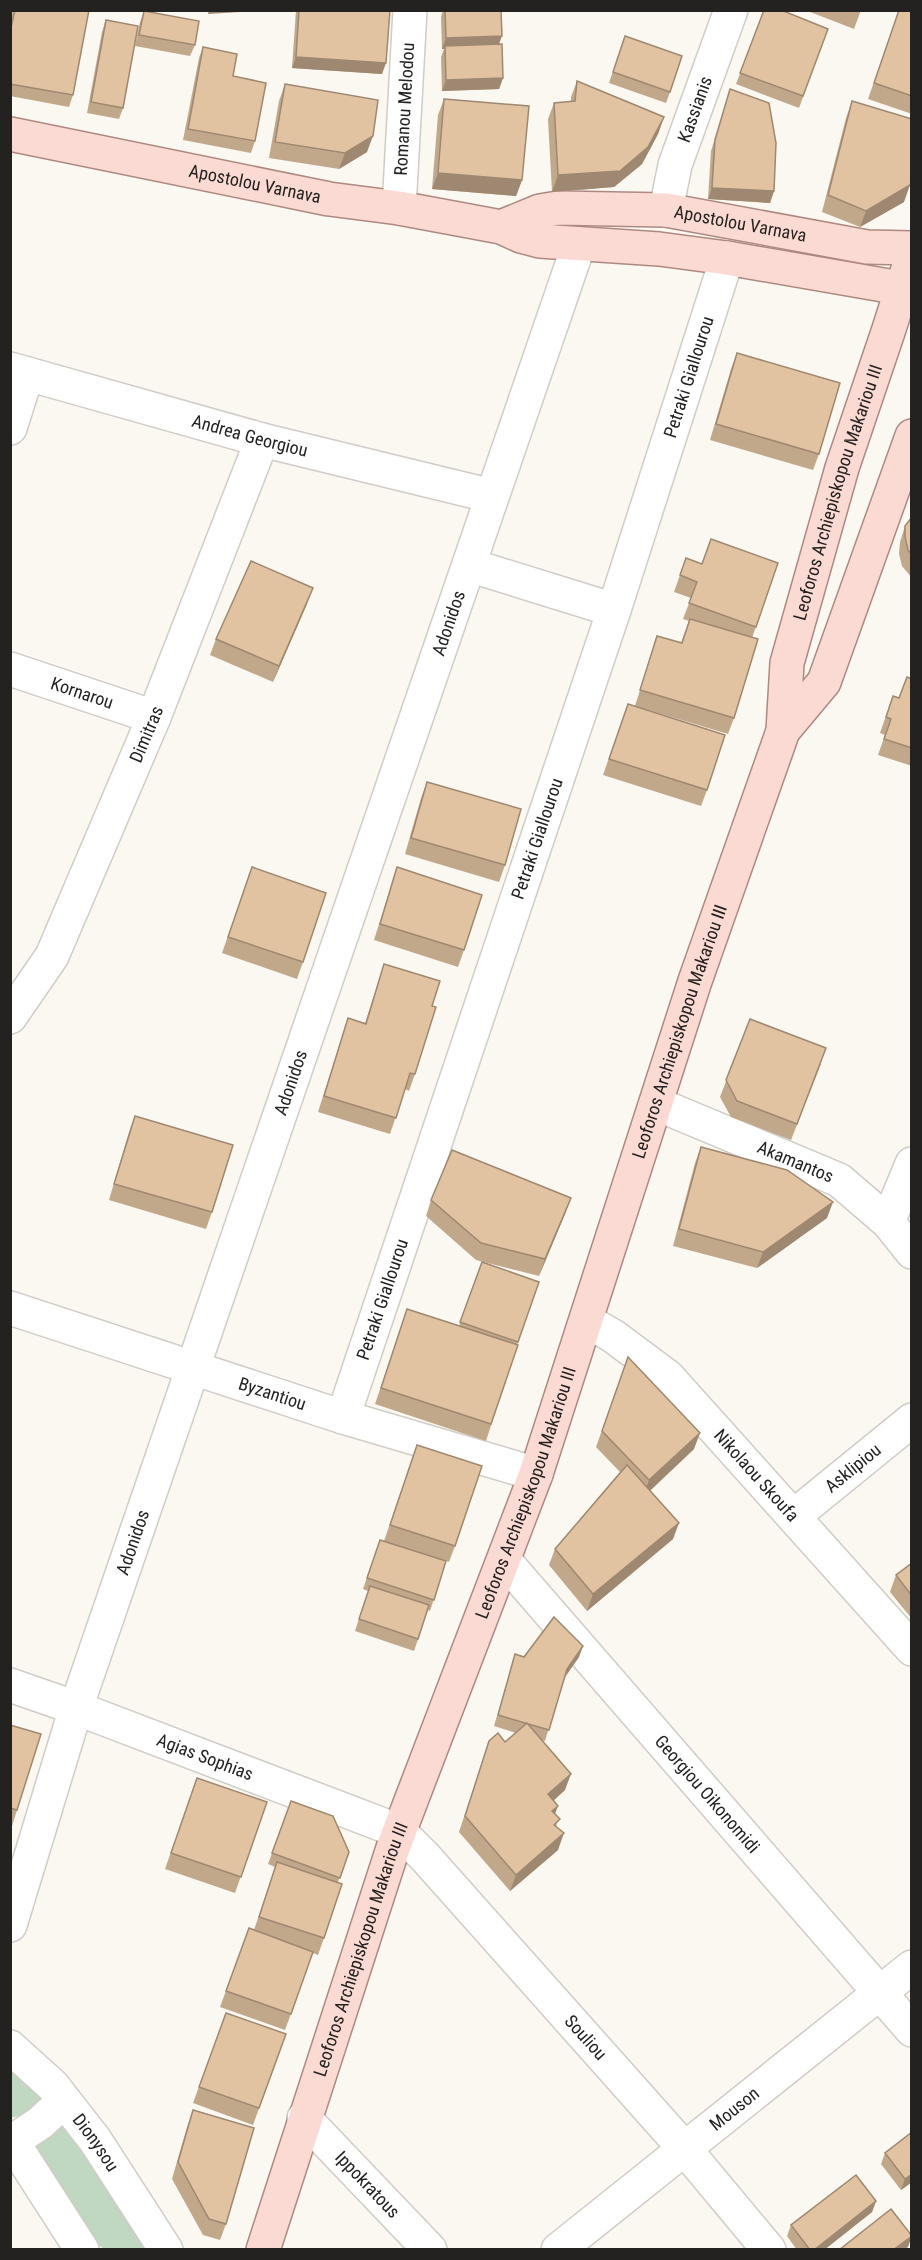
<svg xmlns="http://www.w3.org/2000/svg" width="922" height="2260" viewBox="0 0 922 2260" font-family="'Roboto Condensed',sans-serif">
<rect width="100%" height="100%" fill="#fbf7f1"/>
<!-- green -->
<g fill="#c0d7c2">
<path d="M10,2058L43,2087L45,2102L30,2113L11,2118Z"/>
<path d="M62,2125L87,2144L153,2250L105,2249L92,2242L33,2145Z"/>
</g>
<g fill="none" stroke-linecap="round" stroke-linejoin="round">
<!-- minor casing -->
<g stroke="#d0ccc6" stroke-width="36">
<g id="minor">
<path id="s1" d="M399,208L410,10"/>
<path id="s2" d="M666,210L675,165L731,10"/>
<path id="s3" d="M10,369L262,440L492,496"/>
<path d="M10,428L27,374"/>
<path d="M469,565L614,610"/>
<path id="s4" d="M10,669L154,717"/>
<path id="s5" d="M10,1017L52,956L154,717L262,440"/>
<path id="s6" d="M657,1104L839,1180L888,1222L912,1252"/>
<path d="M888,1222L912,1164"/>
<path id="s7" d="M10,1308L343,1417L536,1474"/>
<path id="s8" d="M587,1321L613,1336L668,1377L912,1649"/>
<path id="s9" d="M343,1417L614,610L727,258"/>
<path id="s10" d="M794,1516L912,1420"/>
<path id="s11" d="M504,1560L912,2030"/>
<path id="s12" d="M10,1685L76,1708L399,1831L425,1857L684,2148L769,2250"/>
<path id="s13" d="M10,1925L76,1708L579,244"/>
<path id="s14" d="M10,2047L53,2086L95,2140L166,2250"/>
<path id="s15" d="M304,2118L430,2250"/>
<path d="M10,2138L82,2250"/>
<path d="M13,2141L40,2123L64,2101"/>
<path id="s16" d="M558,2250L912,1967"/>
</g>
</g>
<!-- major casing -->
<g stroke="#ae8982" stroke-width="36">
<g id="major">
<path id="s17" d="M10,134L329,199L399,208L501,227L521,236L540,241L659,249L727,258L912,290"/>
<path id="s18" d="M501,227L540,211L558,208L666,210L867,247L912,248"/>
<path d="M783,731L824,682L912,436"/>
<path id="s19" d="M263,2250L393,1848L536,1474L695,981L783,731L787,663L842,468L889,329L912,256"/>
</g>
</g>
<!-- minor -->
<use href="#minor" stroke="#fff" stroke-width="33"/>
<!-- major -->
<use href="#major" stroke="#fbdad3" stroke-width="33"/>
</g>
<!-- wall -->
<g fill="#c2a88a">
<path d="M13,10H89L73,95L69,107L10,96V22Z"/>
<path d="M296,10H390L382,74L292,68Z"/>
<path d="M443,10H501L499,44L503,78L499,89L442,91L441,57L444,49H442L441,17Z"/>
<path d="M764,10L828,29L799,108L736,84Z"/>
<path d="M805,10H861L854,29Z"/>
<path d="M899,10H912V114L868,99Z"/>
<path d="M144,11L195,45L190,56L135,46L140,22Z"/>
<path d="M106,20L123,108L119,119L87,113L102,32Z"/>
<path d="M625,36L670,92L666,103L609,83Z"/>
<path d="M203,47L233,76L255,141L251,153L183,140L199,58Z"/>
<path d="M577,81L664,117L658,134L642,164L614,187L552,192L548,119L554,103L571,102V97Z"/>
<path d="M285,84L367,152L339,169L269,158L279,101Z"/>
<path d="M730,89L774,191L770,203L708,199L711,151Z"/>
<path d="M444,99L522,180L516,196L432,189L438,115Z"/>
<path d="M852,101L904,202L860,227L822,212L846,118Z"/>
<path d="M737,353L819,454L813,470L710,440L731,369Z"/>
<path d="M912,517V578L902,566L899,554L900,542L905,526Z"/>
<path d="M686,558L702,564L778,563L752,638L734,718L728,734L635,706L657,636L681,643L689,621L683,619L691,598L674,592Z"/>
<path d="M307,604L273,682L210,655L216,639Z"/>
<path d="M912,679V766L878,755L885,735L880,733L893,696L899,698Z"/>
<path d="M628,704L707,790L701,806L603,775Z"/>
<path d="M427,782L505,865L499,882L405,854L421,798Z"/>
<path d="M252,867L303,962L297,979L222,953Z"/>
<path d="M397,867L464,950L458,967L374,940Z"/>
<path d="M384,964L432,1006L415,1074L409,1091L405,1089L390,1134L318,1112L348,1018L365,1023Z"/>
<path d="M750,1019L821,1064L791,1140L731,1117L720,1097Z"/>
<path d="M135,1116L212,1212L206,1229L109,1200L129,1132Z"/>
<path d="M701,1147L827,1218L757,1268L673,1246L695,1163Z"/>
<path d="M571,1198L565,1214L539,1276L476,1260L426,1216L431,1200Z"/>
<path d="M482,1262L539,1282L517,1345L486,1441L375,1404L407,1309L459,1326Z"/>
<path d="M628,1357L694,1449L650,1491L673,1539L587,1611L549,1565L555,1549L620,1472L596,1447Z"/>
<path d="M417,1445L455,1546L449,1562L446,1561L430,1611L428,1610L414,1651L355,1631L368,1591L363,1589L376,1551L380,1540L384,1541Z"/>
<path d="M912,1563V1619L890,1592L896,1575Z"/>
<path d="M515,1654L524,1657H579L564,1678L545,1741L541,1740L565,1790L553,1801L557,1827L558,1850L510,1891L459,1832L489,1741L505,1742L516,1733L494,1726Z"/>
<path d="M10,1725L17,1810L12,1826H10Z"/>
<path d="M197,1778L267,1802L235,1893L165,1869Z"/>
<path d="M291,1801L349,1852L338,1882L324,1938L318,1955L313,1953L285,2030L220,2007L249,1928L254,1930L275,1867L268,1864Z"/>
<path d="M226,2013L286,2034L253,2125L193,2103Z"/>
<path d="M193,2110L226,2224L220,2240L203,2235L172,2179L187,2127Z"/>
<path d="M912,2132V2182L901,2190L881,2164L885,2153Z"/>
<path d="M876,2201L872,2212L824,2250H797L787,2236L791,2225Z"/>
</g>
<!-- shaded-wall -->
<g fill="#9e8871">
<path d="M209,10H273L208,14Z"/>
<path d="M502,36L498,47L445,46L444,49H442L446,38Z"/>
<path d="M296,57L386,63L382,74L292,68Z"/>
<path d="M503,78L499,89L442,91L446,80Z"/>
<path d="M664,117L658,134L642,164L614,187L552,192L558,175Z"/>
<path d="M373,136L367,152L339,169L345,153Z"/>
<path d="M438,173L522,180L516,196L432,189Z"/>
<path d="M910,185L904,202L860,227L866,211Z"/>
<path d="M712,188L774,191L770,203L708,199Z"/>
<path d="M313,588L307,604L273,682L279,666Z"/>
<path d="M571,1198L565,1214L539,1276L545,1259Z"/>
<path d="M833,1202L827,1218L757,1268L763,1252Z"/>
<path d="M700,1433L694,1449L643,1497L649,1480Z"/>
<path d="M679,1523L673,1539L587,1611L593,1594Z"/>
<path d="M583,1646L579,1657L563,1680L567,1669Z"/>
<path d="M571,1774L565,1790L542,1811L548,1794Z"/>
<path d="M558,1806L552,1822V1811Z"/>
<path d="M564,1833L558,1850L510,1891L516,1875Z"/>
<path d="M912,2174V2182L901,2190L905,2179Z"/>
<path d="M876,2201L872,2212L824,2250H814Z"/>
<path d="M912,2236L908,2247L904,2250H893Z"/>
</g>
<!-- building -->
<g fill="#e2c3a1" stroke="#9e8871" stroke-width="1.5">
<path d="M15,10H89L73,95L10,84V32Z"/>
<path d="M299,10H390L386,63L296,57Z"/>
<path d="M445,10H501L502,36L446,38Z"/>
<path d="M764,10H781L828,29L803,96L740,73Z"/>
<path d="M899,10H912V96L874,83Z"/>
<path d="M144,11L199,21L195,45L139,35Z"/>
<path d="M106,20L138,26L123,108L91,102Z"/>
<path d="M625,36L682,56L670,92L613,72Z"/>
<path d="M502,44L503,78L446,80L445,46Z"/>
<path d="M203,47L237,54L233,76L266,83L255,141L188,129Z"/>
<path d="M577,81L664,117L648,147L620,171L558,175L554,103L575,101Z"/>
<path d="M285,84L378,100L373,136L345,153L275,142Z"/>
<path d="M730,89L769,103L776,143L774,191L712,188L715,140Z"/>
<path d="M444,99L529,106L522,180L438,173Z"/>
<path d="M852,101L912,119V180L910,185L866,211L828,195Z"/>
<path d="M737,353L840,383L819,454L716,424Z"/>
<path d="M912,517V555L908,550L905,537V526Z"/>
<path d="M711,539L778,563L756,627L689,603L697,582L680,575L686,558L702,564Z"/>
<path d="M251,561L313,588L279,666L216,639Z"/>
<path d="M690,619L758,639L734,718L640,690L657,636L682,643Z"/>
<path d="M907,677L912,679V748L884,739L891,719L886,717L893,696L899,698Z"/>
<path d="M628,704L725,735L707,790L609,759Z"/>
<path d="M427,782L521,809L505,865L411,838Z"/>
<path d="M252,867L326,893L303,962L228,937Z"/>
<path d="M397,867L482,895L464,950L380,924Z"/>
<path d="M384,964L440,981L432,1006L436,1007L415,1074L410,1073L396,1118L324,1096L348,1018L366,1024Z"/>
<path d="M750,1019L826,1048L797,1124L737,1101L726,1080Z"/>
<path d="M135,1116L233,1145L212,1212L114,1184Z"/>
<path d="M701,1147L787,1170L833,1202L763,1252L679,1229Z"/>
<path d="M452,1150L571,1198L545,1259L481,1243L431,1200Z"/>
<path d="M482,1262L539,1282L518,1342L460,1322Z"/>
<path d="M407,1309L518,1345L491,1424L381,1388Z"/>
<path d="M628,1357L700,1433L649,1480L602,1431Z"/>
<path d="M417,1445L482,1466L455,1546L390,1525Z"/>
<path d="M627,1465L679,1523L593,1594L555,1549Z"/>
<path d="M380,1540L446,1561L434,1600L367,1578Z"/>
<path d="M912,1563V1596L896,1575Z"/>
<path d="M370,1586L429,1605L418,1639L359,1619Z"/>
<path d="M554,1617L583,1646L567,1669L549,1730L498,1715L515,1654L524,1657Z"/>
<path d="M527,1723L571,1774L548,1794L558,1806L552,1811L560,1819L554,1825L564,1833L516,1875L465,1816L489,1741L498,1733L505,1742Z"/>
<path d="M10,1725L41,1734L17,1810L10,1808Z"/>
<path d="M197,1778L267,1802L241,1877L171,1853Z"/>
<path d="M291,1801L333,1816L349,1852L340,1878L272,1853Z"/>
<path d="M277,1862L342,1884L324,1938L259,1917Z"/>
<path d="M249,1928L313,1952L291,2014L226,1991Z"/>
<path d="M226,2013L286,2034L259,2108L199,2087Z"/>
<path d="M193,2110L254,2128L226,2224L209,2219L178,2162Z"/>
<path d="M912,2132V2174L905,2179L885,2153Z"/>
<path d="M856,2175L876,2201L814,2250H810L791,2225Z"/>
<path d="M891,2209L912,2236L893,2250H839Z"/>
</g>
<g text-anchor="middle" stroke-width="6" stroke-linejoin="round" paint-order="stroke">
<!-- street labels -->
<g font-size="18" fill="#242220" stroke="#fbf7f1">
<text dy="6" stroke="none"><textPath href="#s1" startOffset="99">Romanou Melodou</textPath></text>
<text dy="6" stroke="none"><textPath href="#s2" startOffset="105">Kassianis</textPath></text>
<text dy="6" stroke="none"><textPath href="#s17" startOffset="250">Apostolou Varnava</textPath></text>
<text dy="6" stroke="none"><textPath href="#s18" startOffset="244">Apostolou Varnava</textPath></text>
<text dy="6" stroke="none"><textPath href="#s9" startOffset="1096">Petraki Giallourou</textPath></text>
<text dy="6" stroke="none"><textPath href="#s3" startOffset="249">Andrea Georgiou</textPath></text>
<text dy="6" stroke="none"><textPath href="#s19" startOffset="1852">Leoforos Archiepiskopou Makariou III</textPath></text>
<text dy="6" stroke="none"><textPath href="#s13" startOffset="1374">Adonidos</textPath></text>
<text dy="6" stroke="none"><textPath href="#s4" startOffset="76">Kornarou</textPath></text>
<text dy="6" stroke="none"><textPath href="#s5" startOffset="315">Dimitras</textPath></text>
<text dy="6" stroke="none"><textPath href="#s9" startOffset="610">Petraki Giallourou</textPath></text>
<text dy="6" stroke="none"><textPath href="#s19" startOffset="1288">Leoforos Archiepiskopou Makariou III</textPath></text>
<text dy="6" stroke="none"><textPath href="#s13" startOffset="888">Adonidos</textPath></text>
<text dy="6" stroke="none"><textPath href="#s6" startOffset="150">Akamantos</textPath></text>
<text dy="6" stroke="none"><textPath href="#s9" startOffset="124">Petraki Giallourou</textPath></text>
<text dy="6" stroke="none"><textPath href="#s7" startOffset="276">Byzantiou</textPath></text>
<text dy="6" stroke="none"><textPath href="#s10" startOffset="76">Asklipiou</textPath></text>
<text dy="6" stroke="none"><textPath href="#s8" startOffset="231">Nikolaou Skoufa</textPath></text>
<text dy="6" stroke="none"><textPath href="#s19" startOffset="802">Leoforos Archiepiskopou Makariou III</textPath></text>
<text dy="6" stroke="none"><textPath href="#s13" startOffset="402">Adonidos</textPath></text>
<text dy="6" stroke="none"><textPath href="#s12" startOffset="208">Agias Sophias</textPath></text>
<text dy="6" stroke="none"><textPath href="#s11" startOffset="310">Georgiou Oikonomidi</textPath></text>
<text dy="6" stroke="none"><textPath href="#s19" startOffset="316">Leoforos Archiepiskopou Makariou III</textPath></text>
<text dy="6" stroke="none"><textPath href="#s12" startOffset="694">Souliou</textPath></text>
<text dy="6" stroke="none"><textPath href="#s16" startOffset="226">Mouson</textPath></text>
<text dy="6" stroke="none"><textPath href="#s14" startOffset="129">Dionysou</textPath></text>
<text dy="6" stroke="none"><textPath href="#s15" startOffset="92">Ippokratous</textPath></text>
</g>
</g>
<!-- border -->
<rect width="922" height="2260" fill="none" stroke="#242220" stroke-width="24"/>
</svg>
